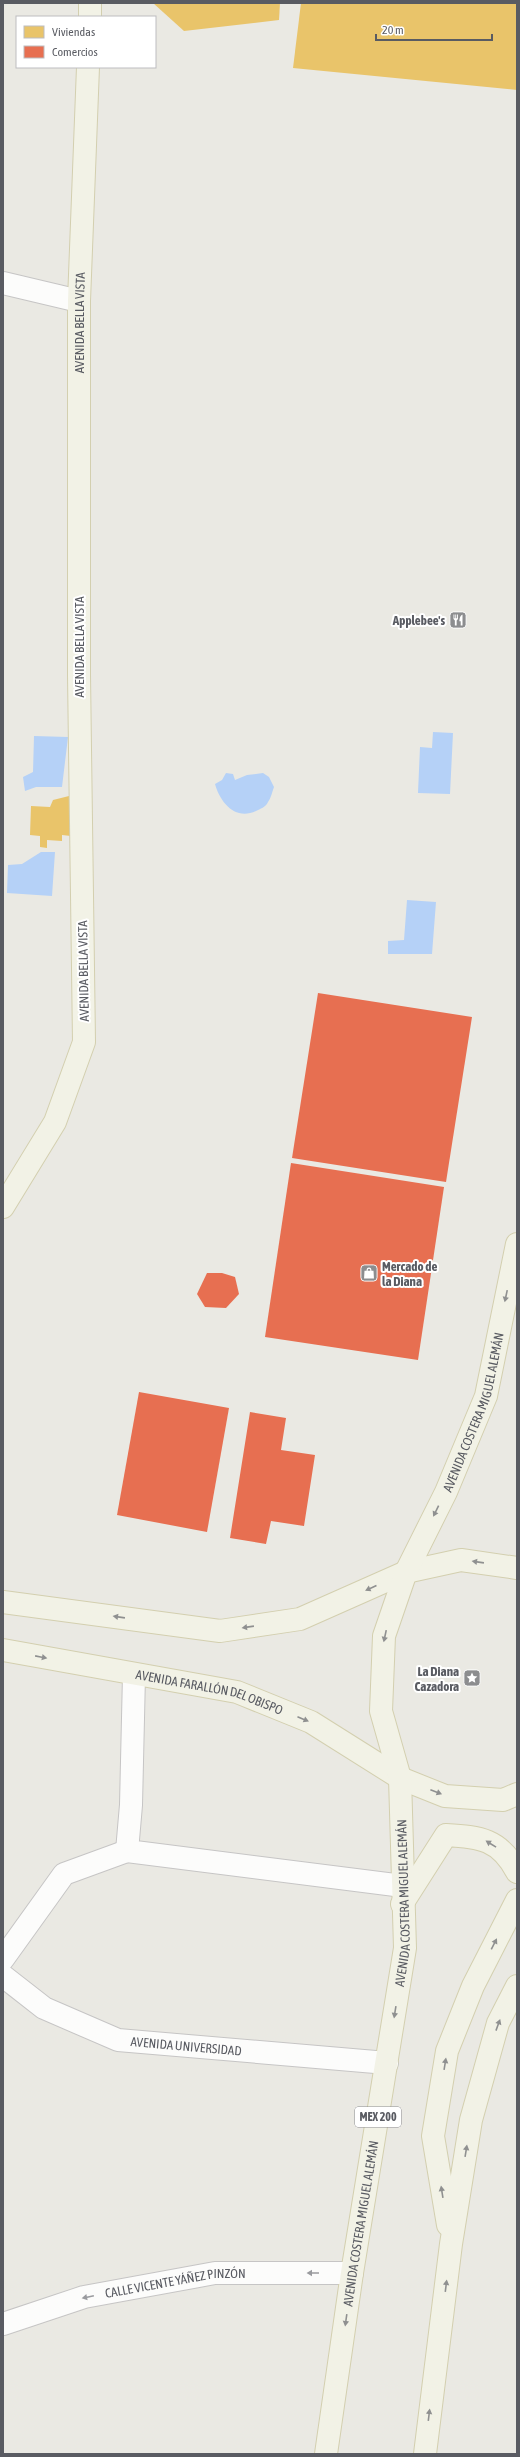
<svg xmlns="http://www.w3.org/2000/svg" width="520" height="2457" viewBox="0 0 520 2457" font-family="'Asap Condensed',sans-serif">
<rect width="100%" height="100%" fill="#eae9e3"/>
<!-- water -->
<g fill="#b5d1f7">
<path d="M433,732L453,733L450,794L418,793L420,747L432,748Z"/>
<path d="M34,736L68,737L62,787H36L25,791L23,777L33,772Z"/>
<path d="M226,773L233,774L235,780L247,775L263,773L269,777L274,787C272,792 271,798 268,802C266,807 260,809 256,811C235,821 220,802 215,784L222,780Z"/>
<path d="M41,852H55L52,896L7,893L8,865L22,864Z"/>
<path d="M407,900L436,902L432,954H388V941L404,940Z"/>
</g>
<!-- homes -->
<g fill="#e9c46a">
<path d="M153,3H280L279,20L184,31Z"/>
<path d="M301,3H517V90L293,68Z"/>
<path d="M73,795L71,836L62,835V841L47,840V848L40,847V836L30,835L31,806L50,807L53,800Z"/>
</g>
<!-- shops -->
<g fill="#e76f51">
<path d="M318,993L472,1017L446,1182L292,1158Z"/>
<path d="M291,1163L444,1187L418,1360L265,1337Z"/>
<path d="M207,1273H222L235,1277L239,1294L226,1308L205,1307L197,1294Z"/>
<path d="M139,1392L229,1408L207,1532L117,1515Z"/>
<path d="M250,1412L286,1418L281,1450L315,1455L304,1526L271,1521L266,1544L230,1538Z"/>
</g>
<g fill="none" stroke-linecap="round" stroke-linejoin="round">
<!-- minor casing -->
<g stroke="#c6c5c5" stroke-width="24">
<g id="minor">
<path d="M3,283L79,301"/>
<path d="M134,1675L131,1805L127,1851L403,1886"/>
<path d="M3,1959L64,1874L127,1851"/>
<path id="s1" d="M3,1976L44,2008L118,2040L387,2063"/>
<path id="s2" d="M3,2324L84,2297L215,2273H352"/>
</g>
</g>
<!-- major casing -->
<g stroke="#d3cfaf" stroke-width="24">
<g id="major">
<path d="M90,17V3"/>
<path id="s3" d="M3,1207L55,1122L84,1042L79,675V301L88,67"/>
<path d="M3,1602L220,1631L300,1619L406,1572L461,1560L517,1568"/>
<path id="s4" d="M3,1650L237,1692L311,1722L400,1778L445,1796L503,1800L517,1794"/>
<path d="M402,1904L446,1835C480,1837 500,1839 517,1872"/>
<path d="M448,2225L433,2136L447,2051L473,1986L517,1900"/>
<path id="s5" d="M326,2454L352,2273L405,1948L400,1778L381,1711L384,1636L406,1572L446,1492L486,1396L517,1244"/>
<path d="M425,2454L451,2244L471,2120L498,2023L517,1986"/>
</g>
</g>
<!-- minor -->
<use href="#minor" stroke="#fcfcfb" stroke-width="22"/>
<!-- major -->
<use href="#major" stroke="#f2f2e6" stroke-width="22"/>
</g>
<!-- one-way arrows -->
<defs><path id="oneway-solid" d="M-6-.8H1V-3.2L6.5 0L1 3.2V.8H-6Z"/></defs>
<g fill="#8f9090">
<use href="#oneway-solid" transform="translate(506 1296) rotate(102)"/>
<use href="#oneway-solid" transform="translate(436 1511) rotate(116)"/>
<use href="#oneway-solid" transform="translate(478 1562) rotate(-172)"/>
<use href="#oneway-solid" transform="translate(371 1588) rotate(156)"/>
<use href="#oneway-solid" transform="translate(119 1617) rotate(-172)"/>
<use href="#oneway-solid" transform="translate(248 1627) rotate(172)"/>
<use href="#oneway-solid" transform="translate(385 1636) rotate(102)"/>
<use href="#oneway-solid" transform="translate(41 1657) rotate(11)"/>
<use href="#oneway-solid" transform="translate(303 1719) rotate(23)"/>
<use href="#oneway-solid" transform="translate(436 1792) rotate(21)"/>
<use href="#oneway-solid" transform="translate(491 1844) rotate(-148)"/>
<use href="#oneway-solid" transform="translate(494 1944) rotate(-63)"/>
<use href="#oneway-solid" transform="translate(395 2012) rotate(99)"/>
<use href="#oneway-solid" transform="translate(498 2025) rotate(-70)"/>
<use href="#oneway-solid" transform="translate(445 2064) rotate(-81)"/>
<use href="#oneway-solid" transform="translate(466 2151) rotate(-81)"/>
<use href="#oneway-solid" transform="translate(442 2192) rotate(-99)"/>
<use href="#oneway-solid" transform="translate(446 2286) rotate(-83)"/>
<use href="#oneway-solid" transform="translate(346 2320) rotate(98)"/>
<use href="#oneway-solid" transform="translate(429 2415) rotate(-83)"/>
</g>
<g fill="#9a9b9f">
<use href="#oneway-solid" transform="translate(313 2273) rotate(180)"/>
<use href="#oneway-solid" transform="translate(88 2297) rotate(168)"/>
</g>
<!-- icons -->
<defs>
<g id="restaurant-square" transform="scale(0.9)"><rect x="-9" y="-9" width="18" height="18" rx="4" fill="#8c8d8f" stroke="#fff"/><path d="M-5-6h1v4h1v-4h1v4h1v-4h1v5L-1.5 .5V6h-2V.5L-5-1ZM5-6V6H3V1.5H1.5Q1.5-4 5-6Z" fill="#fff"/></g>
<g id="shop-square" transform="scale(0.9)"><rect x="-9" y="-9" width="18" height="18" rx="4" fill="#8c8d8f" stroke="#fff"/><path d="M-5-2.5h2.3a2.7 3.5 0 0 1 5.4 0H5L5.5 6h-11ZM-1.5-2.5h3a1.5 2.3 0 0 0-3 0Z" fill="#fff"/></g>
<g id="sight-square" transform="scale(0.9)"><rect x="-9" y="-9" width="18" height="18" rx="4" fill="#8c8d8f" stroke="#fff"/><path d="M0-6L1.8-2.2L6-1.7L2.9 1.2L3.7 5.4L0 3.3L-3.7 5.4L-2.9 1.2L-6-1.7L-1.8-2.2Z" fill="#fff"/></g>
</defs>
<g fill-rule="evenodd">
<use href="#restaurant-square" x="458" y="620"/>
<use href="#shop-square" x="369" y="1273"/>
<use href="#sight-square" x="472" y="1678"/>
</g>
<g text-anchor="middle" stroke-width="4" stroke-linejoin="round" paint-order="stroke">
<!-- shield labels -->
<rect fill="#fff" stroke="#8b8c91" stroke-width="1" x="355" y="2107" width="46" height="20" rx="3"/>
<g font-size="12" font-weight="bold" fill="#595b62">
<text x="378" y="2121">MEX 200</text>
</g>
<!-- street labels -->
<g font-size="13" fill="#595b62" stroke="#fff">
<text dy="5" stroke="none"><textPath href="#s3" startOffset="904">AVENIDA BELLA VISTA</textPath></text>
<text transform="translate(79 647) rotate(-90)" y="5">AVENIDA BELLA VISTA</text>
<text transform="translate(83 971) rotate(-91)" y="5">AVENIDA BELLA VISTA</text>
<text dy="5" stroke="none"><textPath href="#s5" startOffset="1069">AVENIDA COSTERA MIGUEL ALEMÁN</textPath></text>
<text dy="5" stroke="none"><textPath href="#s4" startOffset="211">AVENIDA FARALLÓN DEL OBISPO</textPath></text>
<text dy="5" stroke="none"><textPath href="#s5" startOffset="557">AVENIDA COSTERA MIGUEL ALEMÁN</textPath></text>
<text dy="5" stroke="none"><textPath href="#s1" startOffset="201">AVENIDA UNIVERSIDAD</textPath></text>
<text dy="5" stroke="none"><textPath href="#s5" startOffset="233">AVENIDA COSTERA MIGUEL ALEMÁN</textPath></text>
<text dy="5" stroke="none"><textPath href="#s2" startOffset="178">CALLE VICENTE YÁÑEZ PINZÓN</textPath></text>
</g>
<!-- poi labels -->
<g font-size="13" font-weight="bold" fill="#595b62" stroke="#fff" text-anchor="end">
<text x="445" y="625">Applebee's</text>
<text x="382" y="1271" text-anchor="start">Mercado de<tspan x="382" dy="15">la Diana</tspan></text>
<text x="459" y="1676">La Diana<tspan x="459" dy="15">Cazadora</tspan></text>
</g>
</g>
<!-- border -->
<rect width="520" height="2457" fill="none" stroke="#595b62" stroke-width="8"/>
<!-- legend -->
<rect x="16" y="16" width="140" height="52" fill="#ffffff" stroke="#bdbdc0"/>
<rect x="24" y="26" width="20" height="12" fill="#e9c46a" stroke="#bdbdc0"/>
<text x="52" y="36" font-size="12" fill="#595b62">Viviendas</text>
<rect x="24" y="46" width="20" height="12" fill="#e76f51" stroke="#bdbdc0"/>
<text x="52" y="56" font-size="12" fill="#595b62">Comercios</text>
<!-- scale -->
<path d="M376 34v6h116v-6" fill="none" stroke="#595b62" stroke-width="2"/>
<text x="382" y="34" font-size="12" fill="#595b62" stroke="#ffffff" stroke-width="3" paint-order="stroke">20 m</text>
</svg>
